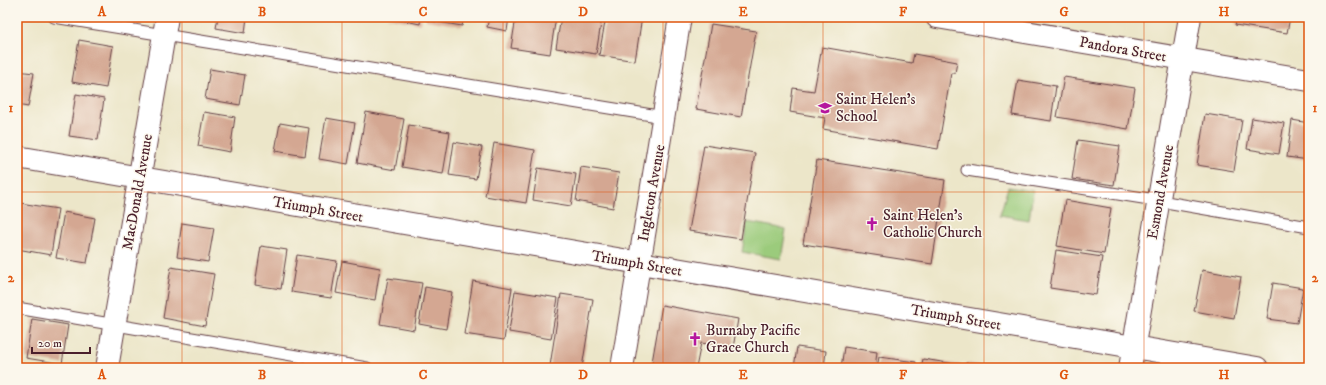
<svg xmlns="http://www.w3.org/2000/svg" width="1326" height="385" viewBox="0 0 1326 385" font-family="'IM FELL DW Pica',serif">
<rect width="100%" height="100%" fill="#fbf7ec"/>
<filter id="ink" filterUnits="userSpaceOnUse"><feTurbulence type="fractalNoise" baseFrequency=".025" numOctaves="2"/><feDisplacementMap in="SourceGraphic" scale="8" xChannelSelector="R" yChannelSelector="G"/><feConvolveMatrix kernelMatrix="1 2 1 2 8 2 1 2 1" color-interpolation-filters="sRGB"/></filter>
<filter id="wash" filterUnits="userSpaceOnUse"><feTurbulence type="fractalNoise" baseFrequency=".012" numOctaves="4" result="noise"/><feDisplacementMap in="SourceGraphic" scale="16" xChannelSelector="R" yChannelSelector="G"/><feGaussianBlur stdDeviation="0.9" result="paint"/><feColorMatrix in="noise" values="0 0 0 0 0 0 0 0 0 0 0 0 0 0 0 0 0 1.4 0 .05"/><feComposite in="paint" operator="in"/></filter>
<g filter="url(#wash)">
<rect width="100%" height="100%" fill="#ece6c9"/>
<!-- green -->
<g fill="#9bcb7b" stroke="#727553">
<path d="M1008,187L1033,191L1029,220L1000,215Z"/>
<path d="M747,222L786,229L781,259L742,252Z"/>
</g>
<g id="blocks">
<!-- building -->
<g fill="#d4a792">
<path d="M218,17H247L245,33L216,28Z"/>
<path d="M386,17H421L420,24Z"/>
<path d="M426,17H464L462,26L426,20Z"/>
<path d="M489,17H509L507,31L487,27Z"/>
<path d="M516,17H556L550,54L511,48Z"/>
<path d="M561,17H602L596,54L556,48Z"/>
<path d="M606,17H642L635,61L599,55Z"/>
<path d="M1237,17H1290L1287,33L1235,25Z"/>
<path d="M711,24L756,31L741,117L696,109Z"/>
<path d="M79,40L113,46L106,88L72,82Z"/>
<path d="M822,47L912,63L914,54L957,62L955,73H951L938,149L823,129L825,118L790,112L793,88L814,91Z"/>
<path d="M210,69L245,75L240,105L205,99Z"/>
<path d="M17,71L34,73L28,107L17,105Z"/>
<path d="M1064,77L1135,88L1128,129L1057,117Z"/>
<path d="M1018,80L1056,86L1051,121L1012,115Z"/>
<path d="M76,94L104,99L98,140L69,136Z"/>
<path d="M204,112L235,117L230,152L198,146Z"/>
<path d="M366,112L404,119L395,170L357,163Z"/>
<path d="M1205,114L1242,120L1234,171L1197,165Z"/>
<path d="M326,118L355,123L348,164L319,159Z"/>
<path d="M1252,118L1284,123L1279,154L1247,149Z"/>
<path d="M1292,120L1309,123V160L1287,157Z"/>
<path d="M280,123L309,128L305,156L275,151Z"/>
<path d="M409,125L450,132L443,174L402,167Z"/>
<path d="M1078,140L1120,146L1114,185L1072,179Z"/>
<path d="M454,142L482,147L476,179L449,175Z"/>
<path d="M494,143L535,150L526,203L485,196Z"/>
<path d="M704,145L755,153L741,239L689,231Z"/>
<path d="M817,160L945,180L932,264L803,244Z"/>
<path d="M581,167L619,173L613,208L576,201Z"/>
<path d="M538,168L576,174L571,206L533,200Z"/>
<path d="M1065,200L1111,208L1104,254L1057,246Z"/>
<path d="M20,203L58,209L51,255L17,249V221Z"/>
<path d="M64,212L95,218L87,263L56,258Z"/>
<path d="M182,223L214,228L208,262L177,257Z"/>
<path d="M261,246L287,250L281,289L255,285Z"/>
<path d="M1056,250L1102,257L1096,295L1050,288Z"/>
<path d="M297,255L337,261L331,298L291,292Z"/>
<path d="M342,261L380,268L375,300L336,293Z"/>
<path d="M171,267L214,274L205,326L163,318Z"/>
<path d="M1202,270L1241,277L1234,318L1194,311Z"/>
<path d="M388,278L422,283L414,330L380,324Z"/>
<path d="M473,281L512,288L504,340L464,334Z"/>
<path d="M1273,283L1303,288L1297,323L1267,319Z"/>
<path d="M425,287L452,292L446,329L419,324Z"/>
<path d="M515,291L558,298L551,339L509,332Z"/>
<path d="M561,294L593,299L582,368H565L550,366Z"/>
<path d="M662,305L738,319L733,348L701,343L696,368H651Z"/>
<path d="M32,319L68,325L62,364L26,358Z"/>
<path d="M797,347L826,351L824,368H794Z"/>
<path d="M844,347L877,352L875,368H841Z"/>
<path d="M879,357L916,362L915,368H877Z"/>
<path d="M923,359L961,365L960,368H921Z"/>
<path d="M966,363L991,367V368H965Z"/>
</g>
</g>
</g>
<g filter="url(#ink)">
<use href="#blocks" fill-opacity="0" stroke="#623d43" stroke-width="1"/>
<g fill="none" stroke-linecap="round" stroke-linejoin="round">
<!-- lane casing -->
<g stroke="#623d43" stroke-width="13">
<g id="lane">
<path d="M54,17L664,117"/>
<path d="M967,170L1143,198L1309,227"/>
<path d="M17,308L367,368"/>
</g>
</g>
<!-- street casing -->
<g stroke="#623d43" stroke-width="24">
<g id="street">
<path d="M937,17L1309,80"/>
<path d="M17,157L1257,368"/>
<path d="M107,368L167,17"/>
<path d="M622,368L680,17"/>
<path d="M1130,368L1190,17"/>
</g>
</g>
<!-- lane -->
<use href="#lane" stroke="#fff" stroke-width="11"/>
<!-- street -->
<use href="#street" stroke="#fff" stroke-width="22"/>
</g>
</g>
<!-- grid -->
<path fill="none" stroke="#e0560e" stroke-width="1" stroke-opacity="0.55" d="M182,17V368M342,17V368M503,17V368M663,17V368M823,17V368M984,17V368M1144,17V368M17,192H1309"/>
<!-- icons -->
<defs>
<g id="school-bare" transform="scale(1.08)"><path d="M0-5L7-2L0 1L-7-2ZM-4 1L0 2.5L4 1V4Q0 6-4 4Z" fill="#b5179e" stroke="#fbf7ec" stroke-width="2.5" paint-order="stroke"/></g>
<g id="church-bare" transform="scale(1.08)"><path d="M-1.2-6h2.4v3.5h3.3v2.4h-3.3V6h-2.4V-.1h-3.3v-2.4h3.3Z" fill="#b5179e" stroke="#fbf7ec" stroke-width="2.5" paint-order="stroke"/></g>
</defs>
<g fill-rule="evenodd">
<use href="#school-bare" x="825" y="108"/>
<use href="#church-bare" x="872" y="224"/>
<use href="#church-bare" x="695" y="339"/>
</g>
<g text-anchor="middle" stroke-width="3" stroke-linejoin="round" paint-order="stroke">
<!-- street labels -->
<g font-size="15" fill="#4a1f2b" stroke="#fbf7ec">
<text transform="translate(1123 49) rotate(10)" y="5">Pandora Street</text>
<text transform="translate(137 192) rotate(-80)" y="5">MacDonald Avenue</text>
<text transform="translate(1160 192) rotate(-80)" y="5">Esmond Avenue</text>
<text transform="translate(651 193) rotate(-80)" y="5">Ingleton Avenue</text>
<text transform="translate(318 209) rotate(10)" y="5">Triumph Street</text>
<text transform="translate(637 263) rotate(10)" y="5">Triumph Street</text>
<text transform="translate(956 317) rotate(10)" y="5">Triumph Street</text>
</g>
<!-- poi labels -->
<g font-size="15" fill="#4a1f2b" stroke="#fbf7ec" text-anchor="start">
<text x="836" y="104">Saint Helen's<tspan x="836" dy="17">School</tspan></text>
<text x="883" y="220">Saint Helen's<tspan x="883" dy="17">Catholic Church</tspan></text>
<text x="706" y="335">Burnaby Pacific<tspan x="706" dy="17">Grace Church</tspan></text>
</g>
</g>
<!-- margin -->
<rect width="1326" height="385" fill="none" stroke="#fbf7ec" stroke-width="44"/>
<!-- scale -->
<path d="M32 347v6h58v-6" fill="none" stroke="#4a1f2b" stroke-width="2"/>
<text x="38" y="347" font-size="12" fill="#4a1f2b" stroke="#fbf7ec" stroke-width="3" paint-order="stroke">20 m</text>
<rect x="22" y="22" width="1282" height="341" fill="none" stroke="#e0560e" stroke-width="1.5"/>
<g font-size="13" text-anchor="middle" font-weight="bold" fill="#e0560e">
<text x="102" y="16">A</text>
<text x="262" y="16">B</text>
<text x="423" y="16">C</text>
<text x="583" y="16">D</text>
<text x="743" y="16">E</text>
<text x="903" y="16">F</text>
<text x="1064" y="16">G</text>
<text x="1224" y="16">H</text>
<text x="11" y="112">1</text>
<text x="1315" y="112">1</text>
<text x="11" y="282">2</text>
<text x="1315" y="282">2</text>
<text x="102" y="379">A</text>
<text x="262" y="379">B</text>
<text x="423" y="379">C</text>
<text x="583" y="379">D</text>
<text x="743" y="379">E</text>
<text x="903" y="379">F</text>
<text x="1064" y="379">G</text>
<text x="1224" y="379">H</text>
</g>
</svg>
